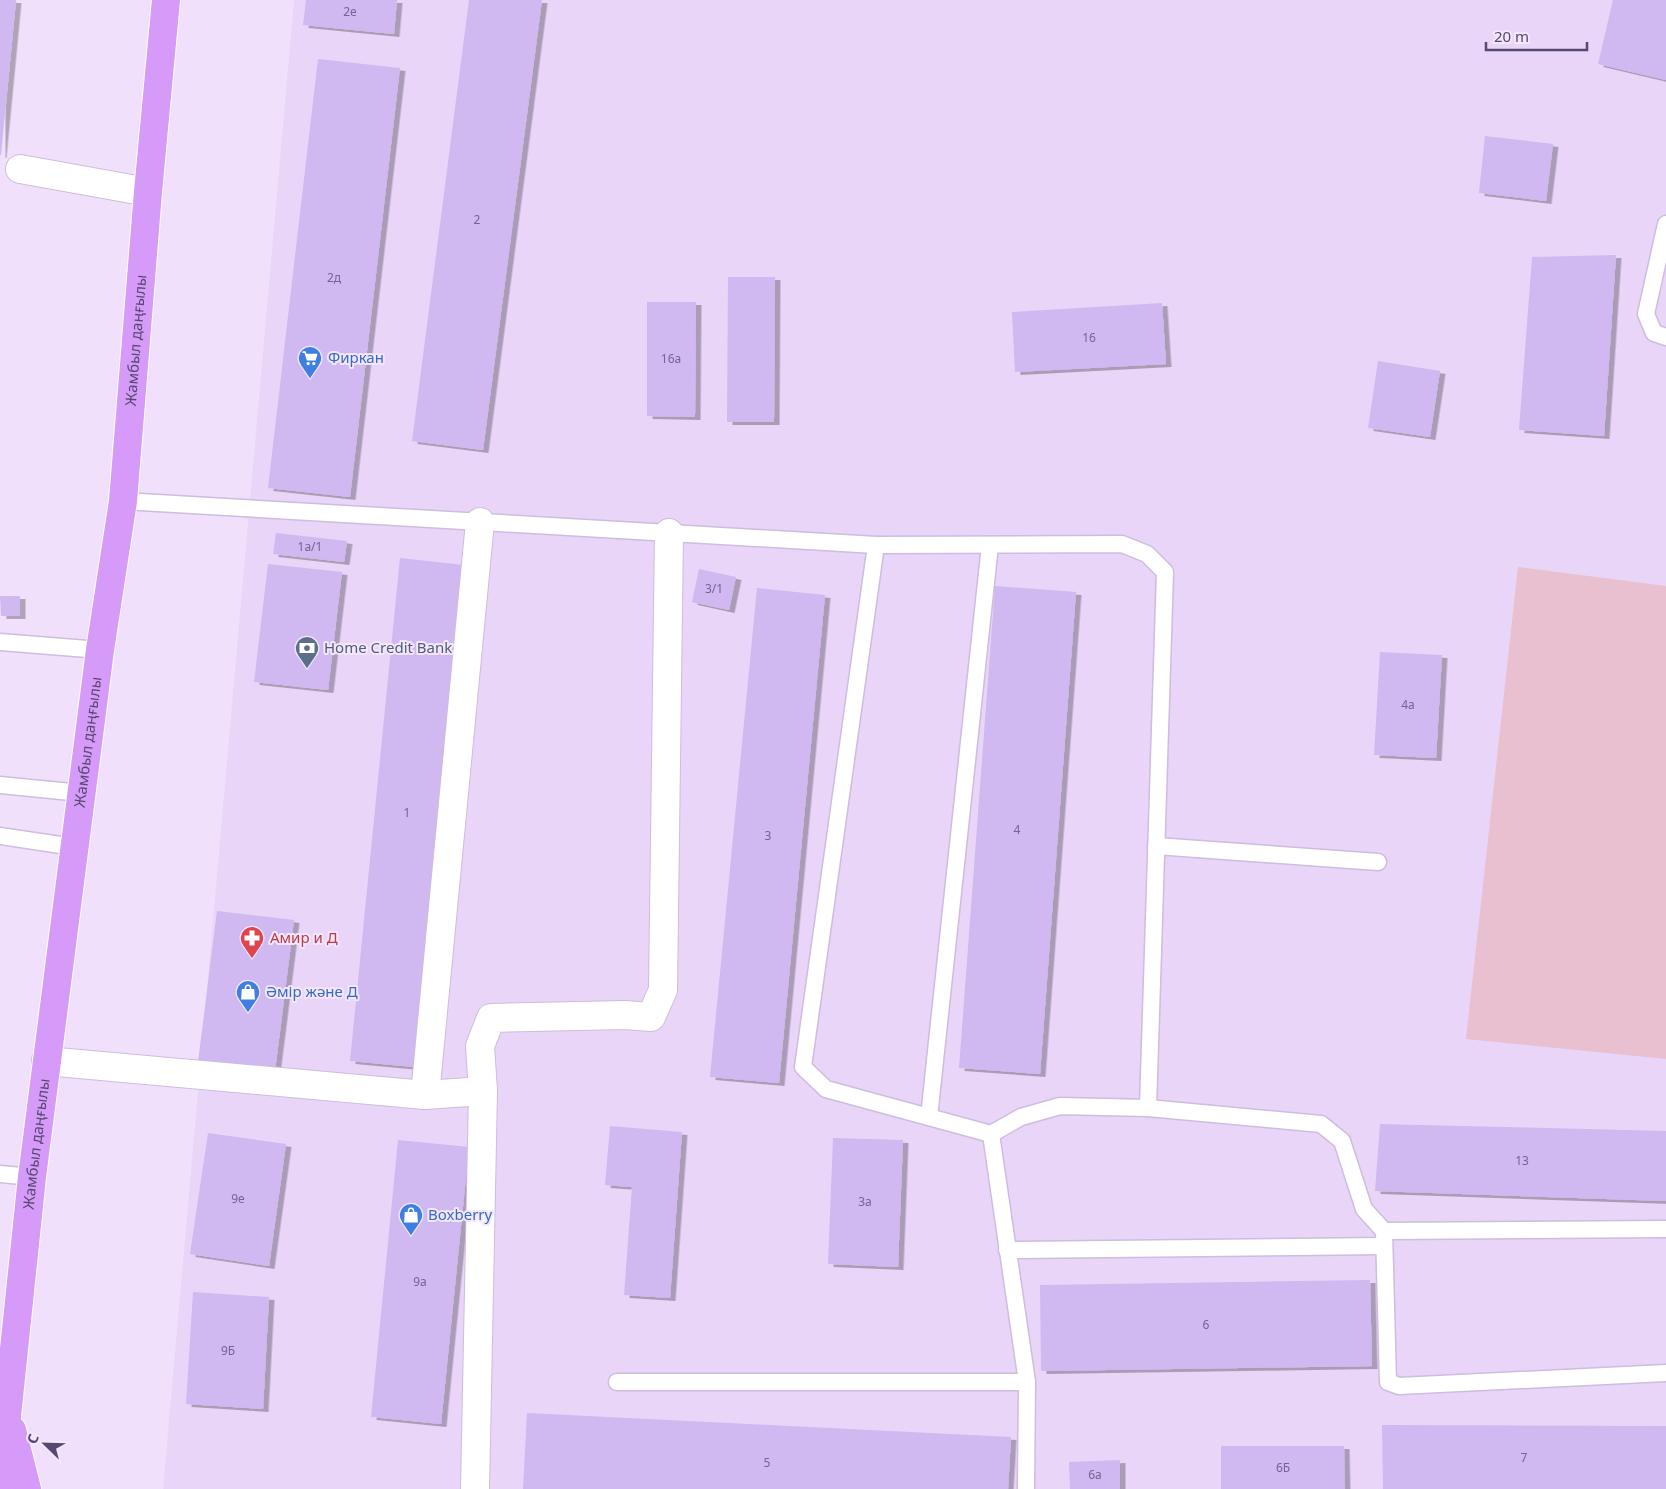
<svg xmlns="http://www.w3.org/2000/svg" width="1666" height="1489" viewBox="0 0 1666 1489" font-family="'Noto Sans',sans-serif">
<defs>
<filter id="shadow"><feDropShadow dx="5.5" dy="3" stdDeviation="0" flood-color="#0004"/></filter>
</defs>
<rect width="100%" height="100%" fill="#f1e0fb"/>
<!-- residential -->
<path fill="#e8d5f8" d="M294,0H1666V1489H163Z"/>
<!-- green -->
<path fill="#e8c0d0" d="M1518,567L1666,586V1059L1466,1039Z"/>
<!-- building -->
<g fill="#cfb9f0" filter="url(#shadow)">
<path d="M0,0H16L1,155H0Z"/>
<path d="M306,0H397L394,34L303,25Z"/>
<path d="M469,0H542L483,450L412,441Z"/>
<path d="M1613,0H1666V80L1598,64Z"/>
<path d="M318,59L400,68L350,497L268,488Z"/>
<path d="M1485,136L1553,144L1546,201L1479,193Z"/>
<path d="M1616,255L1604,436L1519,430L1532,257Z"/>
<path d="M728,277H775L774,422H727Z"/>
<path d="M647,302H696L695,417L647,416Z"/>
<path d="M1162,303L1166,364L1015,372L1012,312Z"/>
<path d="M1378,361L1440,371L1430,437L1368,428Z"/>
<path d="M276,533L347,541L344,562L273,554Z"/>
<path d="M400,558L464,565L414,1067L350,1061Z"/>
<path d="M268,564L342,572L328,690L254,682Z"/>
<path d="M699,569L736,577L729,610L692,602Z"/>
<path d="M995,586L1076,592L1040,1074L959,1068Z"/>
<path d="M757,588L825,595L779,1083L710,1077Z"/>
<path d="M0,596H20V616H1Z"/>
<path d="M1380,652L1442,655L1436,758L1374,755Z"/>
<path d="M217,911L294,920L274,1079L197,1070Z"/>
<path d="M1380,1124L1666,1131V1201L1375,1191Z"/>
<path d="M610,1126L682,1132L670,1298L624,1295L632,1187L605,1185Z"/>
<path d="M208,1133L286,1144L269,1266L190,1254Z"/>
<path d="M833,1138L903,1140L898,1267L828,1264Z"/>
<path d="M398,1140L469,1147L441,1424L371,1417Z"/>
<path d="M1370,1280L1372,1366L1041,1371L1040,1285Z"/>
<path d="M193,1292L269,1297L263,1409L186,1404Z"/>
<path d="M527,1413L1011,1437L1008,1489H523Z"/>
<path d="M1382,1425L1666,1426V1489H1383Z"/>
<path d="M1221,1446H1344L1345,1489H1221Z"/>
<path d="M1120,1460V1489H1070L1069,1462Z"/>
</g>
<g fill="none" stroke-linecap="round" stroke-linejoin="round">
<!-- lane casing -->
<g stroke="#cdbddf" stroke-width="19">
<g id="lane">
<path d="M1666,224L1646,314L1654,333L1666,337"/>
<path d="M123,501L876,545L1122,544L1147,554L1165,572L1148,1108L1321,1124L1342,1141L1364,1209L1384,1231L1666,1229"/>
<path d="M876,545L803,1067L826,1089L991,1134"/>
<path d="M0,642L100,650"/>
<path d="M0,785L81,793"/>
<path d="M0,836L74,847"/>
<path d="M1156,846L1378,862"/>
<path d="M929,1117L990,545"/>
<path d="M0,1174L32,1177"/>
<path d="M1384,1231L1388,1382L1399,1386L1666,1373"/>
<path d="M1007,1250L1384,1246"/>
<path d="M617,1382H1027"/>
<path d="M1026,1489L1027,1382L991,1134L1021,1117L1060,1106L1148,1108"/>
</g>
</g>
<!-- street casing -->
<g stroke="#cdbddf" stroke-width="30">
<g id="street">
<path d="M20,169L148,192"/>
<path d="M46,1061L425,1095L483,1091L480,1046L491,1018L625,1015L651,1017L663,990L669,533"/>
<path d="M425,1095L480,522"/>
<path d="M475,1489L483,1091"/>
</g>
</g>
<!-- primary casing -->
<g stroke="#fff" stroke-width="30">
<g id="primary">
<path d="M12,1430L27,1489"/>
<path id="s1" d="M0,1483L32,1177L100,650L123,501L148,192L166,0"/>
</g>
</g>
<!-- lane -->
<use href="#lane" stroke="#fff" stroke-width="16"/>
<!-- street -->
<use href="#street" stroke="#fff" stroke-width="28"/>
<!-- primary -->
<use href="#primary" stroke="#d69af9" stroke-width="28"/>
</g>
<!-- icons -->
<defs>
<g id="supermarket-pin" transform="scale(1.25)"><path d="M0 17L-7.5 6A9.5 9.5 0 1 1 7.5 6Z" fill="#3f7fe0" stroke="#f5e6ff"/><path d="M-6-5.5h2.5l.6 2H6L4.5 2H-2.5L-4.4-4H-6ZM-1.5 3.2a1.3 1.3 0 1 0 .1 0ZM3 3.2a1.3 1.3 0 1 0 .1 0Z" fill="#fff"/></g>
<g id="bank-pin" transform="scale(1.25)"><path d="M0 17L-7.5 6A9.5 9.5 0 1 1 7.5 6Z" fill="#5c6f8a" stroke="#f5e6ff"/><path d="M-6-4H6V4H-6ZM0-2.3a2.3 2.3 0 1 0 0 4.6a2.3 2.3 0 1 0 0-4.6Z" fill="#fff"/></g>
<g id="pharmacy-pin" transform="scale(1.25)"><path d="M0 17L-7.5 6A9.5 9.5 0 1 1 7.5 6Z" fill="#e0444e" stroke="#f5e6ff"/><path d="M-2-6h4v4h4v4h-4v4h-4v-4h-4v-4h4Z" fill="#fff"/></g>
<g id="shop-pin" transform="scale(1.25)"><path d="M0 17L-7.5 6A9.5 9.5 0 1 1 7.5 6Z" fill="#3f7fe0" stroke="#f5e6ff"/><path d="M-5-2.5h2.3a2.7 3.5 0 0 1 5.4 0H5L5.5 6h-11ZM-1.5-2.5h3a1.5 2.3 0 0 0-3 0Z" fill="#fff"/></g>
</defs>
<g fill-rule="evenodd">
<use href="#supermarket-pin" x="310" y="358"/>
<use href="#bank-pin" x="307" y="648"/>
<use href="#pharmacy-pin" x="252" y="938"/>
<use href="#shop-pin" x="248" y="992"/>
<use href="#shop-pin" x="411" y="1215"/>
</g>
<g text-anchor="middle" stroke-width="4" stroke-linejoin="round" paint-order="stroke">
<!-- number labels -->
<g font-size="12" fill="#756491">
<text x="350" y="16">2е</text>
<text x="477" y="224">2</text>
<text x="334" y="282">2д</text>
<text x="1089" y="342">16</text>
<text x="671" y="363">16а</text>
<text x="310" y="551">1а/1</text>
<text x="714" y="593">3/1</text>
<text x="1408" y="709">4а</text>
<text x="407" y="817">1</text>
<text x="1017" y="834">4</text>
<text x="768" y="840">3</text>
<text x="1522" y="1165">13</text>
<text x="238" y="1203">9е</text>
<text x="865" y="1206">3а</text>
<text x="420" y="1286">9а</text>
<text x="1206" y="1329">6</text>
<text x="228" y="1355">9Б</text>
<text x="1524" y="1462">7</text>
<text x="767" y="1467">5</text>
<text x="1283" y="1472">6Б</text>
<text x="1095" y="1479">6а</text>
</g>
<!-- street labels -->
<g font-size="15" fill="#574871" stroke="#f5e6ff">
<text dy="5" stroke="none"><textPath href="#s1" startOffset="1151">Жамбыл даңғылы</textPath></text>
<text dy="5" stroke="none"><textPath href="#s1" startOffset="746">Жамбыл даңғылы</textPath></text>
<text dy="5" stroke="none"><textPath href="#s1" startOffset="341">Жамбыл даңғылы</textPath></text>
</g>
<!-- shop labels -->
<g font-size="15" fill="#366cbe" stroke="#f5e6ff" text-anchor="start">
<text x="328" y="363">Фиркан</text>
<text x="266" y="997">Әмір және Д</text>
<text x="428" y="1220">Boxberry</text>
</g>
<!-- service labels -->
<g font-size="15" fill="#4e5e75" stroke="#f5e6ff" text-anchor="start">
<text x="324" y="653">Home Credit Bank</text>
</g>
<!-- health labels -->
<g font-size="15" fill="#be3a42" stroke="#f5e6ff" text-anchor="start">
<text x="270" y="943">Амир и Д</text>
</g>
</g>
<!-- north arrow -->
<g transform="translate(45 1444) rotate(293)" stroke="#f5e6ff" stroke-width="4" paint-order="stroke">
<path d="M0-4L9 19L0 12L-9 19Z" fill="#574871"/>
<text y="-8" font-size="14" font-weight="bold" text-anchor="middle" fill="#574871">С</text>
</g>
<!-- scale -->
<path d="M1486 42v8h101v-8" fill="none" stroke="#574871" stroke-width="2.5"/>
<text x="1494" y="42" font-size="15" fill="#574871" stroke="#f5e6ff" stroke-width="4" paint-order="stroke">20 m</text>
</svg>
